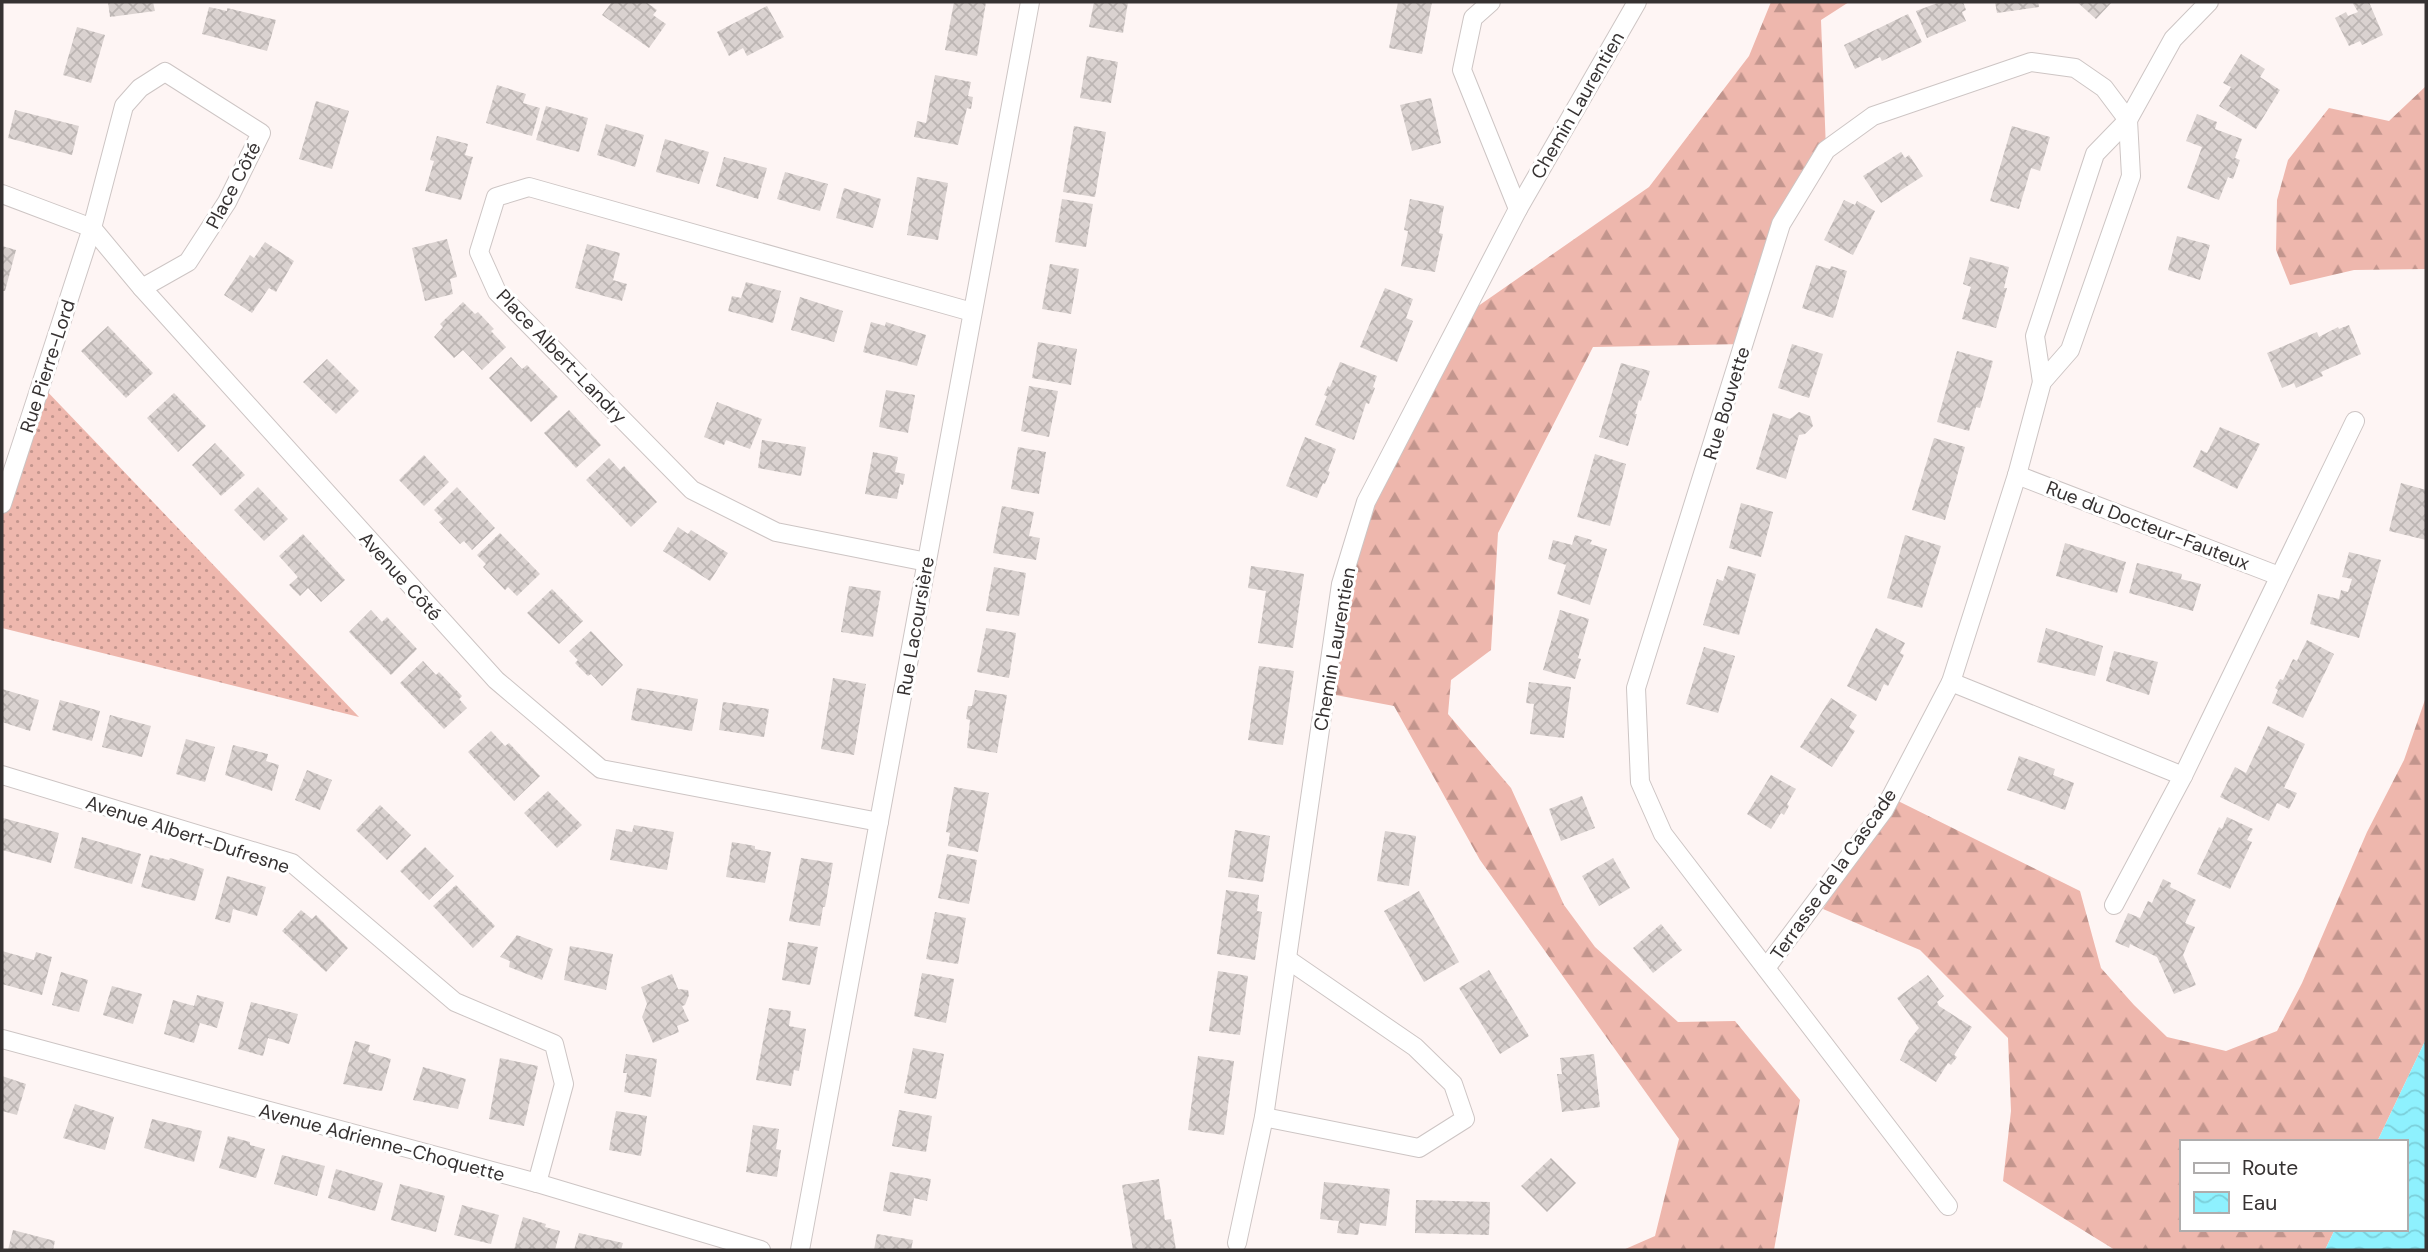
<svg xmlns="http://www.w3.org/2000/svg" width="2428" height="1252" viewBox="0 0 2428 1252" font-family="'DM Sans',sans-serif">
<defs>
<pattern id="grass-dots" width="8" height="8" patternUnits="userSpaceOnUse" patternTransform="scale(1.75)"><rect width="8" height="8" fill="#eeb7ad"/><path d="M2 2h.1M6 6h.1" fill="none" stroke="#c2958d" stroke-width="1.8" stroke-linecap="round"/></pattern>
<pattern id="forest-firs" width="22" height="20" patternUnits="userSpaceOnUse" patternTransform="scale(1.75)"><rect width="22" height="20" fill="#eeb7ad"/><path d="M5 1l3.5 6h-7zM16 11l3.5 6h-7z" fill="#c2958d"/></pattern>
<pattern id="water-waves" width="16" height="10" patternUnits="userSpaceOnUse" patternTransform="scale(1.75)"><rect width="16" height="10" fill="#8ef1fe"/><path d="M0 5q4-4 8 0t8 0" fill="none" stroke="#7bcfda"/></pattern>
<pattern id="building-cross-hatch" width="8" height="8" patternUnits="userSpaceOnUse" patternTransform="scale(1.75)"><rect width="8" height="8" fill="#dad2d0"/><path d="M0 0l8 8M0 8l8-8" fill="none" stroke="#bcb5b3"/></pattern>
</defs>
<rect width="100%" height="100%" fill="#fef5f4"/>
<!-- grass -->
<path fill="url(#grass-dots)" d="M41,385L359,717L2,628V505Z"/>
<!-- forest -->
<g fill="url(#forest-firs)">
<path d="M1771,2H1849L1821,20L1826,150L1781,224L1745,344L1593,347L1498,533L1491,650L1451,680L1448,714L1511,788L1564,905L1595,947L1678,1022L1735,1021L1800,1100L1774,1250H1623L1655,1236L1679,1139L1480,860L1394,706L1325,693L1366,502L1461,318L1649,187L1749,56Z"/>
<path d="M2426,86V269L2354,270L2290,285L2276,250L2277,200L2288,160L2329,108L2389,121Z"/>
<path d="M2426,697V1039L2377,1142H2181V1229H2335L2325,1250H2115L2003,1181L2011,1111L2008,1038L1920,950L1823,909L1890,797L2080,891L2101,968L2134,1005L2167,1037L2226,1051L2277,1031L2302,983L2367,832L2404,760Z"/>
</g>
<!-- water -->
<path fill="url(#water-waves)" d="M2426,1039V1250H2325L2335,1229H2405V1142H2377Z"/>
<!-- building -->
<g fill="url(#building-cross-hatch)">
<path d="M108,2H153L155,11L110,17Z"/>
<path d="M612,2H646L657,10L653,15L666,24L649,48L602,15Z"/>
<path d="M954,2H986L977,56L945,50Z"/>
<path d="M1094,2H1128L1123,33L1089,27Z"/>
<path d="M1398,2H1432L1422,54L1389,48Z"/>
<path d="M1940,2H1963L1966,10L1962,12L1966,21L1927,38L1916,11Z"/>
<path d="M1995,2H2038L2039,7L1997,13Z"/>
<path d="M2077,2H2112L2096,19Z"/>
<path d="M2352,2H2369L2383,35L2362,45L2360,41L2349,46L2335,18L2346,12L2348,16L2358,12Z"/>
<path d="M767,6L784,37L747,56L743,48L729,56L717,32Z"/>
<path d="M209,7L227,11V8L276,20L267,51L202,34Z"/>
<path d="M1908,14L1922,42L1882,61L1880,57L1855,69L1844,45Z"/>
<path d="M77,27L105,35L91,83L63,75Z"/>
<path d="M2241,54L2265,69L2260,77L2280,90L2256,129L2219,106L2231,87L2223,83Z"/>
<path d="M1087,56L1118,62L1111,103L1080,98Z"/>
<path d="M935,75L971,82L968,96L973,97L971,109L967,108L958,145L914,137L917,121L926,123Z"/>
<path d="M497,85L526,94L523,103L540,108L532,136L486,123Z"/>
<path d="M1431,98L1441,143L1412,151L1400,105Z"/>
<path d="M316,101L349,111L332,169L299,159Z"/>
<path d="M546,106L588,118L579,152L536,140Z"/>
<path d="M15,110L79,126L72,155L8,138Z"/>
<path d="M2197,114L2217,122L2215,129L2242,139L2235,158L2240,160L2233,179L2228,177L2219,200L2187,188L2202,147L2186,141Z"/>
<path d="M606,124L644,135L635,167L597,155Z"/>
<path d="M1074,126L1106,132L1095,197L1063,192Z"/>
<path d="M2012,126L2050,137L2040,171L2031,168L2019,209L1990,201Z"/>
<path d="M437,136L468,144L465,155L473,157L461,200L425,191L434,161L430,160Z"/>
<path d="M665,139L709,152L699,184L656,172Z"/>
<path d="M1901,152L1905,158L1909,155L1923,176L1881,203L1863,176Z"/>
<path d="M724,157L767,168L758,199L716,186Z"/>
<path d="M785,172L828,184L820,211L777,199Z"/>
<path d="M917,177L948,183L938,240L907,235Z"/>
<path d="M844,188L881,199L873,228L836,218Z"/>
<path d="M1062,199L1093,204L1086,247L1055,242Z"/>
<path d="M1410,199L1444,206L1439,233L1443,234L1435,272L1401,266L1408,231L1404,230Z"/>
<path d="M1844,200L1855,205L1857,201L1875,211L1853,255L1824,240Z"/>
<path d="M2177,236L2210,245L2200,280L2168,270Z"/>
<path d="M447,239L457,277L450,279L453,294L425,301L412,248Z"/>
<path d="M265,242L294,261L276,292L269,288L252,313L224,295L250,255L254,258Z"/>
<path d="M587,244L620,253L613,280L627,284L622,301L575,288Z"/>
<path d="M2,246L16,250L5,291H2Z"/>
<path d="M1970,257L2009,267L2004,288H2007L1996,328L1962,319L1971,287L1963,284Z"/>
<path d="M1050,264L1079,269L1071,314L1042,309Z"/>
<path d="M1816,265L1830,269L1831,266L1847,271L1833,318L1802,308Z"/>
<path d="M746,282L781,291L773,323L728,311L732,296L741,298Z"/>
<path d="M1385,288L1413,299L1406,318L1413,321L1397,362L1360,347Z"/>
<path d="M800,297L843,311L834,342L791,330Z"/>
<path d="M463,302L475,314L478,312L494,329L491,331L506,347L482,370L463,350L454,358L434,337L443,327L440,324Z"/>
<path d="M871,322L885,326L886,322L926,335L917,366L863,352Z"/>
<path d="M2349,325L2361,354L2321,372L2323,376L2296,388L2294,383L2282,388L2267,353L2317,332L2319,337L2338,327L2339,329Z"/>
<path d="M108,326L153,373L126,398L81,351Z"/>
<path d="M1038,342L1077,349L1071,385L1032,378Z"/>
<path d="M1792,344L1823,354L1809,398L1778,388Z"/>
<path d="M1957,351L1993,361L1980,408L1976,407L1969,431L1937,422Z"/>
<path d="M511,357L522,369L527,365L558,397L531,422L489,378Z"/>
<path d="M327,359L359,391L336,414L303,382Z"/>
<path d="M1340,362L1377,376L1373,387L1375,388L1369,404L1366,403L1354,440L1315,425L1327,396L1324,395L1328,386L1330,387Z"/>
<path d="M1621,363L1650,371L1641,401L1639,400L1635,414H1637L1628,446L1599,437Z"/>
<path d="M1029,386L1058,391L1049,437L1021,431Z"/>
<path d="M886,390L915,395L908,433L879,427Z"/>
<path d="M174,393L206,426L178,452L147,418Z"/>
<path d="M717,402L762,419L750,449L726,440L724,445L704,437Z"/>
<path d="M569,410L601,445L576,468L544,433Z"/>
<path d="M1799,412L1810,416L1813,426L1805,434L1799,435L1786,479L1756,469L1773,413L1790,419Z"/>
<path d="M2220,427L2260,444L2237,489L2193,467L2201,450L2207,453Z"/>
<path d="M1305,437L1336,449L1328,471L1330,472L1325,484L1323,483L1317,498L1286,486Z"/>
<path d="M1934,438L1965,447L1945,520L1912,510Z"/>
<path d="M762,440L806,447L801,476L758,468Z"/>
<path d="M215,443L245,475L221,496L192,465Z"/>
<path d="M1018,447L1046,452L1039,494L1011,489Z"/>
<path d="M873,452L898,457L895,472L905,474L903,485L900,484L897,499L865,494Z"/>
<path d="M1595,454L1626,464L1610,526L1577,517Z"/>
<path d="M424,455L449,482L424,506L399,480Z"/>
<path d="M609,458L620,470L624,466L657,502L631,527L586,480Z"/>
<path d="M2401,483L2426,490V540L2389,531Z"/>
<path d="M258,487L288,519L264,541L234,510Z"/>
<path d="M457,487L495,528L472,550L464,541L460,544L439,522L443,519L434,510Z"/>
<path d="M1741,503L1773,512L1761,557L1729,548Z"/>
<path d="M1002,506L1034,512L1029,536L1040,538L1036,560L993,553Z"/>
<path d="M678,527L688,534L691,530L728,553L710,581L663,551Z"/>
<path d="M500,533L540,574L517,596L508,587L505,590L483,567L486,564L477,555Z"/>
<path d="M303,534L345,580L321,602L308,588L300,596L289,585L298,577L279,556Z"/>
<path d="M1575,535L1592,540L1590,544L1607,549L1590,605L1557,594L1566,565L1548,559L1553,540L1572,545Z"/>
<path d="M1905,535L1941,546L1922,608L1887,598Z"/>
<path d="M2065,543L2126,562L2117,593L2056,576Z"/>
<path d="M2349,552L2381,560L2359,638L2310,624L2318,594L2339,599L2341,590L2348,592L2352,579L2342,577Z"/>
<path d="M2137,563L2182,574L2181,579L2201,584L2193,611L2129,593Z"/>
<path d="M1251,566L1304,574L1293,648L1258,643L1266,591L1248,588Z"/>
<path d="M1728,566L1756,574L1739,635L1703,625L1717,579L1723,581Z"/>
<path d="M994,567L1026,573L1019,616L986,611Z"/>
<path d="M849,586L881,591L873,637L841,632Z"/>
<path d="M552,589L583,621L559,644L527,613Z"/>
<path d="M371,610L382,622L387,617L417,649L391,675L349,632Z"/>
<path d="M1560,610L1589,619L1578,658L1581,659L1575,679L1543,670Z"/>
<path d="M986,628L1016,633L1009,678L977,672Z"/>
<path d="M1876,628L1905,643L1900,653L1904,655L1888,686L1884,684L1876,701L1847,686Z"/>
<path d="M2046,628L2103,646L2095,676L2037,662Z"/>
<path d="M591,631L623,665L602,686L591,674L588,676L575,663L578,660L569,651Z"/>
<path d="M2307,640L2334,654L2303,718L2272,703L2278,690L2275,688L2280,679L2283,680L2293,659L2297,661Z"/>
<path d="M1704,647L1735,656L1718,713L1686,704Z"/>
<path d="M2114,651L2158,662L2149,695L2106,681Z"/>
<path d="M423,661L436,675L439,672L462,696L459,699L467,708L444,729L400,683Z"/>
<path d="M1259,666L1294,671L1283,745L1248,740Z"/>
<path d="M833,678L866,684L854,755L821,749Z"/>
<path d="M1529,682L1571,687L1564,738L1530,734L1534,704L1526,703Z"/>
<path d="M637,688L698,699L692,731L631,720Z"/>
<path d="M2,689L39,700L30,731L2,722Z"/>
<path d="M975,690L1007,695L997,753L967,748L970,720L966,719L968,706H972Z"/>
<path d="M1831,698L1857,715L1849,727L1855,731L1832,767L1800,747Z"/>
<path d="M60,700L100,711L92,741L52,730Z"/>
<path d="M723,702L769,709L764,737L719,730Z"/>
<path d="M110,715L151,726L142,757L102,747Z"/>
<path d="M2268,726L2305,744L2284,788L2297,793L2289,809L2277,803L2269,821L2220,797L2235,767L2246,773Z"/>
<path d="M491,731L505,746L509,743L540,776L514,801L468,752Z"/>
<path d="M186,739L215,747L205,782L176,774Z"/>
<path d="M233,745L268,754L266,761L279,765L272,791L225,775Z"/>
<path d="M2019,756L2055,769L2053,775L2074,783L2065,810L2007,790Z"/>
<path d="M307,770L332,780L320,810L295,800Z"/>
<path d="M1771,775L1796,789L1787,804L1789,806L1784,815L1781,813L1771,829L1747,814Z"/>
<path d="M954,787L989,793L978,852L948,846L950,833L946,832Z"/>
<path d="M548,791L582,825L557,848L524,813Z"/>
<path d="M1582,796L1595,828L1561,841L1549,809Z"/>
<path d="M380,805L411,835L387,860L356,830Z"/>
<path d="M2227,817L2253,829L2247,840L2252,842L2230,889L2197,874L2219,827L2222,829Z"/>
<path d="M3,818L59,833L51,863L2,850Z"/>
<path d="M634,825L674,832L667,870L610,860L616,829L632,832Z"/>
<path d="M1235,830L1270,836L1263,882L1228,877Z"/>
<path d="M1385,831L1416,836L1409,886L1377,881Z"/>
<path d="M82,837L141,854L132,884L74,868Z"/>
<path d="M732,842L755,846V849L771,852L765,883L726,877Z"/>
<path d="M425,847L454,876L429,900L400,871Z"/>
<path d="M947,854L977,860L969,904L938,898Z"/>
<path d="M150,855L169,860L170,858L204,869L195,901L141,887Z"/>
<path d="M801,858L833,863L825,907H823L820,926L789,921Z"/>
<path d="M1613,858L1630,888L1599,906L1582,876Z"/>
<path d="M227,876L266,887L257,916L233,909L230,923L215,919Z"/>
<path d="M2163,879L2171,883L2170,887L2196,900L2185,923L2195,927L2183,955L2196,985L2174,994L2157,957L2130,944L2129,948L2115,942L2128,913L2140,918L2148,901L2152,903Z"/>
<path d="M456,885L495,926L473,948L433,906Z"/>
<path d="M1226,890L1259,895L1257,911L1262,912L1255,960L1217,954Z"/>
<path d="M1419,891L1459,962L1424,982L1384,911Z"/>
<path d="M301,910L312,919L316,915L348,948L326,972L282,931Z"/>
<path d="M935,912L966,918L958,964L926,959Z"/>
<path d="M1661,924L1682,950L1653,973L1633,948Z"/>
<path d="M517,935L553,949L542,980L509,967L510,961L500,957Z"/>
<path d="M788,942L818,947L810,985L782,980Z"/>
<path d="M570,946L613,954L606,990L564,980Z"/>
<path d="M2,951L34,960L36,952L52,957L42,995L2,984Z"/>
<path d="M1489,970L1529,1036L1500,1054L1459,988Z"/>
<path d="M1218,971L1248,976L1240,1035L1209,1031Z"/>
<path d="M61,972L88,980L79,1012L52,1005Z"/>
<path d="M922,973L954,979L946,1023L914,1016Z"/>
<path d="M672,974L678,989L688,990L689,995L685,1005L682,1006L689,1021L677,1026L679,1032L653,1043L642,1017L647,1004L641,987Z"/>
<path d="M1928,975L1944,996L1937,1002L1939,1006L1972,1027L1954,1055L1957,1057L1951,1065L1948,1063L1936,1082L1900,1060L1909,1040L1919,1028L1897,998Z"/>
<path d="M112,986L142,994L133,1024L103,1015Z"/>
<path d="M197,995L224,1002L217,1028L200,1023L194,1043L164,1034L173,1000L194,1006Z"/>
<path d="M251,1002L298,1014L289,1044L268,1038L263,1056L238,1049Z"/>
<path d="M769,1008L791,1011L789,1026L806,1029L799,1071L794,1070L791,1086L756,1080Z"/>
<path d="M355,1041L370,1045L368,1052L391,1059L382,1091L343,1084Z"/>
<path d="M913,1048L944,1054L936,1099L904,1093Z"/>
<path d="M626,1054L657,1059L651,1097L624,1092L627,1073H623Z"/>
<path d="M1594,1054L1600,1107L1562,1112L1557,1074H1562L1560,1058Z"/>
<path d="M1198,1056L1234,1061L1224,1135L1188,1130Z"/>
<path d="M500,1058L538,1066L524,1126L489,1119Z"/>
<path d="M423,1067L466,1079L458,1109L413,1100Z"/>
<path d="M2,1076L26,1084L17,1115L2,1111Z"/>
<path d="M75,1104L114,1117L105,1150L63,1138Z"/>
<path d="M899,1110L932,1116L926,1152L892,1146Z"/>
<path d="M616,1111L647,1116L641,1156L609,1150Z"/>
<path d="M152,1119L202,1131L194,1162L144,1148Z"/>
<path d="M753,1125L779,1129L776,1149L781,1150L777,1177L746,1172Z"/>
<path d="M228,1136L250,1142V1145L265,1149L256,1178L219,1168Z"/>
<path d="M282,1155L325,1166L317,1196L274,1184Z"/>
<path d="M1551,1158L1576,1183L1547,1212L1521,1186Z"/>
<path d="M336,1169L383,1183L375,1211L328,1198Z"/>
<path d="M890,1172L931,1179L927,1201L914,1198L911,1216L883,1211Z"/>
<path d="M1159,1179L1165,1220L1171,1219L1176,1250H1133L1122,1185Z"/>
<path d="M1324,1182L1390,1189L1386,1226L1360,1223L1358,1235L1337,1233L1339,1221L1320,1219Z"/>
<path d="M400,1184L445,1196L436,1232L391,1220Z"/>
<path d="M1416,1200L1490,1202L1489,1235L1415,1233Z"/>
<path d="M462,1205L499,1215L491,1244L454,1235Z"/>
<path d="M523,1217L546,1224L545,1227L560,1231L555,1250H514Z"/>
<path d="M13,1230L55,1241L53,1250H8Z"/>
<path d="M579,1233L623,1243L621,1250H574Z"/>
<path d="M877,1234L913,1240L911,1250H874Z"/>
</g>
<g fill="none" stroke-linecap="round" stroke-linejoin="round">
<!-- minor casing -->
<g stroke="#cdc5c4" stroke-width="20">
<g id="minor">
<path d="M1491,2L1473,18L1462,70L1518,209"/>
<path d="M2,194L92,228L142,288L496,680L601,769L879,822"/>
<path d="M2042,382L2035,336L2095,154L2128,120L2173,39L2209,2"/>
<path d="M2017,475L2279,576"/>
<path d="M2,504L92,228L124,106L140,88L165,72L261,133L227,202L188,262L142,288"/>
<path d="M927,562L776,532L692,490L497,292L479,252L496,197L529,187L972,312"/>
<path d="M1951,682L2183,776"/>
<path d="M2,775L292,863L455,1002L554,1044L564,1084L537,1183"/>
<path d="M2114,905L2183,776L2355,421"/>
<path d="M1766,968L1884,810L1951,682L2017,475L2042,382L2070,350L2131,176L2128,120"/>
<path d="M2,1039L537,1183L761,1250"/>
<path d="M1264,1117L1419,1148L1465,1119L1453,1084L1415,1047L1287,959"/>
<path d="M1948,1206L1663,834L1640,782L1636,688L1781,224L1826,150L1873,116L2031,62L2075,68L2104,88L2128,120"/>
<path d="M1237,1243L1264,1117L1341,584L1366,502L1518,209L1637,2"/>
<path d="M800,1250L1030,2"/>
</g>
</g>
<!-- minor -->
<use href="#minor" stroke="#fff" stroke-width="18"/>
</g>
<g text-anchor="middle" stroke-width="6" stroke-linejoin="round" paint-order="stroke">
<!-- street labels -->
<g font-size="19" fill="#363232" stroke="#fff">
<text transform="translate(1577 105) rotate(-60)" y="7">Chemin Laurentien</text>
<text transform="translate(233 185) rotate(-62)" y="7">Place Côté</text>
<text transform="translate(562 356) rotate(46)" y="7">Place Albert-Landry</text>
<text transform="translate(47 366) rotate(-72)" y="7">Rue Pierre-Lord</text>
<text transform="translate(1726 403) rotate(-73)" y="7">Rue Bouvette</text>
<text transform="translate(2148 525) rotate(21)" y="7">Rue du Docteur-Fauteux</text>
<text transform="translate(401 576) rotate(48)" y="7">Avenue Côté</text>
<text transform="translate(915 626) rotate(-80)" y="7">Rue Lacoursière</text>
<text transform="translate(1334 649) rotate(-80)" y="7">Chemin Laurentien</text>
<text transform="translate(188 834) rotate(18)" y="7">Avenue Albert-Dufresne</text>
<text transform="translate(1833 874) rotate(-55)" y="7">Terrasse de la Cascade</text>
<text transform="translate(382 1142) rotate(15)" y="7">Avenue Adrienne-Choquette</text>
</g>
</g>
<!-- border -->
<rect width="2428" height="1252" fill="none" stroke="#363232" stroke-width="7"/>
<!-- legend -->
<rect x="2180" y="1140" width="228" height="91" fill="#ffffff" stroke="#afadad" stroke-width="2"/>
<rect x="2194" y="1163" width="35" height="10" fill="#ffffff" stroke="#afadad" stroke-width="2"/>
<text x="2242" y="1175" font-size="21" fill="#363232">Route</text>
<rect x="2194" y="1192" width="35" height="21" fill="url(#water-waves)" stroke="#afadad" stroke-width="2"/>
<text x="2242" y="1210" font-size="21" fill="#363232">Eau</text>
</svg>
